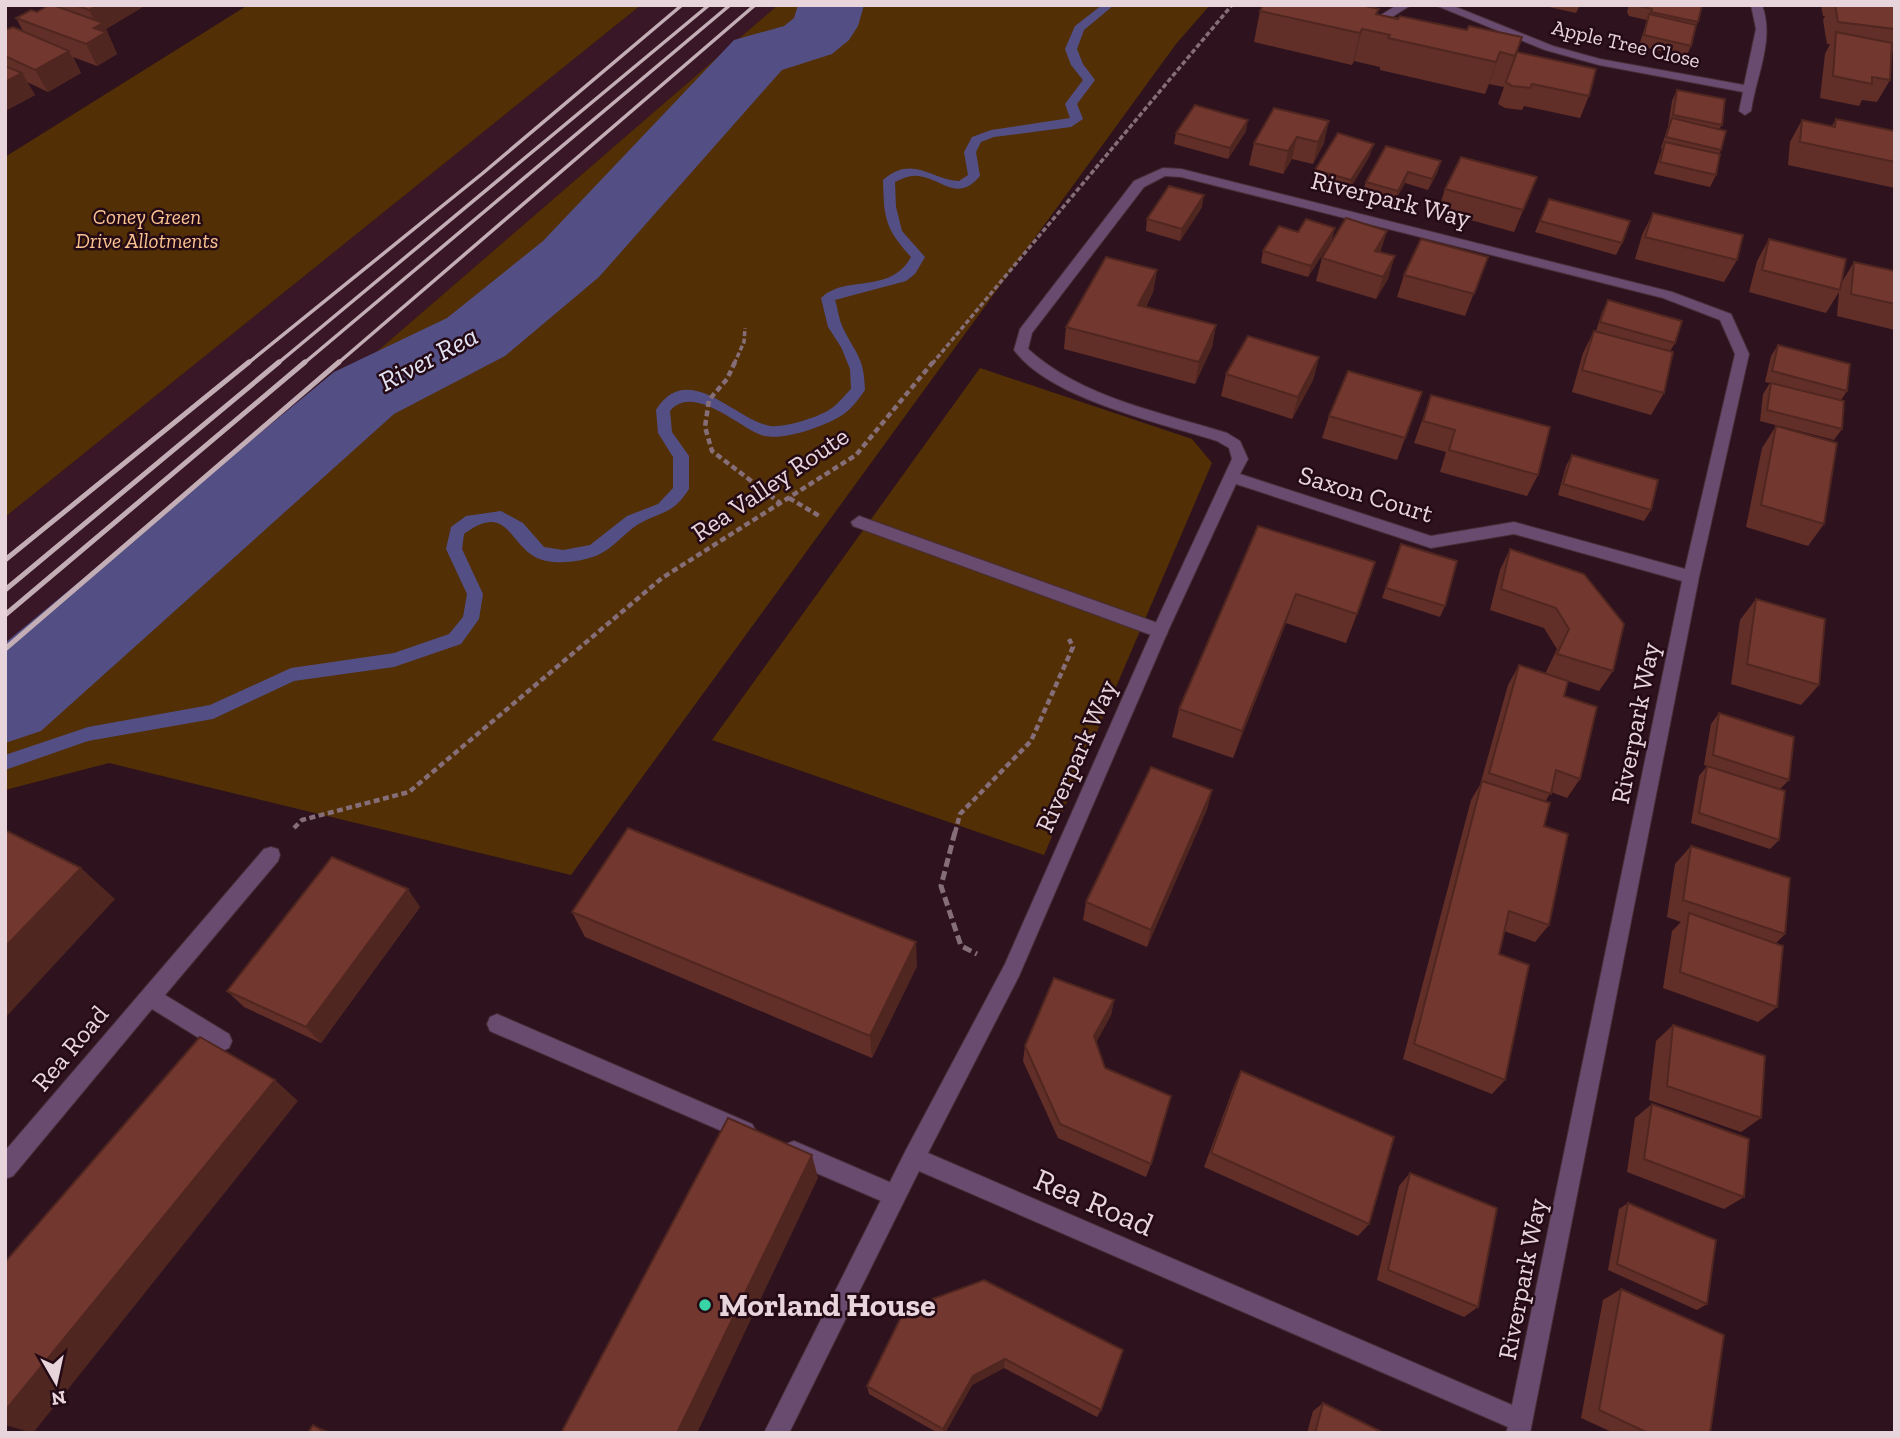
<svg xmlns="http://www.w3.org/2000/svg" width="1900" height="1438" viewBox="0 0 1900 1438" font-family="'Zilla Slab',serif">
<rect width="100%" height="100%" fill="#2e131e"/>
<!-- built -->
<path fill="#3a1726" d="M641,5H778L5,673V517Z"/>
<!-- green -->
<g fill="#522f05">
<path d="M248,5H641L5,517V157Z"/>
<path d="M778,5H1210L1176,44L571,875L109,763L5,790V673Z"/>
<path d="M980,368L1192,439L1212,463L1044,855L712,740Z"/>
</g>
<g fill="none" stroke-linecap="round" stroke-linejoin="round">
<!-- stream -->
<path fill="#534f84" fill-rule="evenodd" d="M1102,5H1114L1084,30L1077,49L1083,64L1095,80L1077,104L1083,119L1071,127L994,137L981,142L976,152L980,176C957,203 943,179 918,176C910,175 902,179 895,182L896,207L902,231L925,257L915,274L906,281L835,300C838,309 839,320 843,328C856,355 864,356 865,390C859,399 849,412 839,417C822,427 781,442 761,435C738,426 692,383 670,411L672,432L689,456V489C672,516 660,511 637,525C624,534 613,548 598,555C582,562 551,566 535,557C509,543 507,502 464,534L462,549L483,594L479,619L461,644L394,667L294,681L213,719L88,741L5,770V755L88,727L210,705L291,668L394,653L449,634L463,617L467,594L446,549L451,527L466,516L501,511L523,523L544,547L563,550L590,545L627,516L658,504L673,488V457L658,433L656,410C688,359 735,420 770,426C784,428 820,417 832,408C839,403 845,395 851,389L850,369L841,347L828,327L821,298C846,274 890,295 911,257C885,228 884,219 883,180C913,154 931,180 959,181L968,175L964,152L972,137L991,130L1070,118L1065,104L1083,80L1071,65L1065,49L1075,26Z"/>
<!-- river -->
<path fill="#534f84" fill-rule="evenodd" d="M798,5H864L858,26L849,40L832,54L782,70L599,277L505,356L394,414L41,731L5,743V643L334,372L447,318L543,241L734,40L784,26L794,18Z"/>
<!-- lane casing -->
<g stroke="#482e38" stroke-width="2">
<g id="lane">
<path d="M859,516L1166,626L1168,631L1166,636H1154L853,526L851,522Z"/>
<path d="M497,1014L752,1124L756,1131L752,1138L745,1141L490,1031L487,1024L490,1017Z"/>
<path d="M794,1141L901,1187L904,1195L901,1203L893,1206L786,1160L783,1152L786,1144Z"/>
</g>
</g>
<!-- street casing -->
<g stroke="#482e38" stroke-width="2">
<g id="street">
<path d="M1397,5H1411L1389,19H1381V15Z"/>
<path d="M1435,5H1451L1553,46L1600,59L1744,85L1756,29L1751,5H1762C1775,40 1756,76 1751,111L1745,115L1739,111L1743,92L1599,65L1545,50Z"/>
<path d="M1163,168L1181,169L1672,292L1731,314L1749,354L1699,577L1530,1433H1506L1508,1427L919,1171L789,1433H764L906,1150L1005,964L1152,631L1232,459L1229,448L1217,441C1160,423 1050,399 1014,350L1020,329L1134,181ZM1165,176L1181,177L1663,298L1720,320L1735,354L1685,569L1514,522L1431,536L1240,474L1248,459L1240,441L1227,433C1160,412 1082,398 1028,349L1032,333L1144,187ZM1236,484L1431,548L1514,534L1682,581L1512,1405L928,1153L1019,976L1168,631Z"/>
<path d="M271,847L278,849L280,855L278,861L165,995L229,1034L232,1041L229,1048L222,1051L215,1048L152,1009L13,1176L5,1179V1151L264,849Z"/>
</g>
</g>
<!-- path-far2 -->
<g stroke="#856e77" stroke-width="3.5" stroke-dasharray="5 2.5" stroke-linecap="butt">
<path d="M734,364L744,342L745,328"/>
<path d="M932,364L1232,5"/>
</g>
<!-- path-far1 -->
<g stroke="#856e77" stroke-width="4.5" stroke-dasharray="6 3.5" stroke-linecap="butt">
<path d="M735,362L727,379L709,400L705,427L712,451L780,503"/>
<path d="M789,498L821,517"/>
<path d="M294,828L302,820L409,792L662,578L856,455L933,362"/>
<path d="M955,833L960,814L1031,741L1073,647L1069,639"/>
</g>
<!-- path -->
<path stroke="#856e77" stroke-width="5" stroke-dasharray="9 4.5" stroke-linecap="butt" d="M955,832L941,886L961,946L977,954"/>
<!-- lane -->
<use href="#lane" fill="#684b6e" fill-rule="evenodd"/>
<!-- street -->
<use href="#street" fill="#684b6e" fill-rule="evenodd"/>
<!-- rail-far1 -->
<g stroke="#c4aeb6" stroke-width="3.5">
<path d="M247,364L483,173L682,5"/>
<path d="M277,364L709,5"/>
<path d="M303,364L730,5"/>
<path d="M337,364L755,5"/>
</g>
<!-- rail -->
<g stroke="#c4aeb6" stroke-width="5">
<path d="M5,560L249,362"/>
<path d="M5,590L279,362"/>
<path d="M5,615L305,362"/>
<path d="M5,649L339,362"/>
</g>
</g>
<!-- wall -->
<g fill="#622f28">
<path d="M58,5H146L106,29L117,54L97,66L73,57L81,73L48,92L27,82L35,95L5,111V30L23,31L16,18L37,12L59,7Z"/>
<path d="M1540,5H1580L1576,13Z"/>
<path d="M1629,5H1702L1691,46L1686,57L1639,46L1647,20L1629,16L1627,12Z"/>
<path d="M1821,5H1895V53L1891,52L1890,80L1877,102L1862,100L1859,106L1820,98L1825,54L1830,44H1827L1823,20L1825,16H1823Z"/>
<path d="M1260,11L1378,14L1467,30L1522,37L1515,59L1589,96L1580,118L1524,106L1522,110L1505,108L1498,104L1504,87L1489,84L1485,94L1380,70V67L1354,61L1352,65L1254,42Z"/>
<path d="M1677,90L1722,125L1719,129L1721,150L1719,154L1716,175L1710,187L1654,174L1662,149L1661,148L1668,127L1672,101Z"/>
<path d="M1274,108L1324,143L1313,164L1292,159L1283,174L1249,165L1254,143Z"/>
<path d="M1836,119L1895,131V188L1788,165L1790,142L1802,120L1832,126Z"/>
<path d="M1246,131L1228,159L1174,144L1176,133Z"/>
<path d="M1370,155L1348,192L1312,181L1315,170Z"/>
<path d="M1441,161L1437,173L1428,190L1405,183L1394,202L1362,193L1366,182Z"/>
<path d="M1537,177L1514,232L1438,211L1445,189Z"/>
<path d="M1549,199L1622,243L1616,255L1535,232Z"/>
<path d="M1202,207L1180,241L1146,231L1147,219Z"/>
<path d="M1653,213L1737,260L1724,282L1635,259L1642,235Z"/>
<path d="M1387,231L1380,252L1388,279L1376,299L1316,281L1322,258Z"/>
<path d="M1332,239L1308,277L1261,263L1263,251Z"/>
<path d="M1769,239L1842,282L1854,262L1895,271V330L1837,316L1839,292L1826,313L1749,292L1757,261Z"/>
<path d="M1488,257L1465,316L1397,297L1404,275Z"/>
<path d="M1157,270L1153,292L1146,307L1216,325L1212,347L1195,384L1064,349L1066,327Z"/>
<path d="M1608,300L1675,343L1670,351L1664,393L1651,415L1572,392L1583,353L1594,331H1596L1602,312Z"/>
<path d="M1778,345L1847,391L1841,400L1842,429L1834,440L1760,421L1763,394L1770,383L1765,382L1771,356Z"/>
<path d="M1319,357L1313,380L1292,419L1221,396L1226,374Z"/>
<path d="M1422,392L1397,460L1322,438L1329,416Z"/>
<path d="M1431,395L1538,475L1527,496L1440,472L1446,452L1414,443Z"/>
<path d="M1776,426L1824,524L1808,546L1746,527L1762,448Z"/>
<path d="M1572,455L1651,510L1644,521L1558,495L1566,466Z"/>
<path d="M1258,526L1357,614L1346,643L1286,623L1233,758L1172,737L1179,709Z"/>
<path d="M1401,544L1445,606L1440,617L1382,598Z"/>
<path d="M1510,549L1613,671L1599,691L1568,681L1564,696L1580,779L1567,798L1551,792L1545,802L1544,826L1549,925L1535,942L1504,931L1499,954L1505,1080L1492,1094L1403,1059L1471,800L1480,785L1508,685L1519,665L1545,674L1557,649L1544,628L1490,610L1500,570Z"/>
<path d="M1756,599L1819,685L1801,705L1731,684L1740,620Z"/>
<path d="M1719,713L1789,780L1780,789L1779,840L1770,849L1691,823L1699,776L1707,766L1704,765L1711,724Z"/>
<path d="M1212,790L1207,809L1147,947L1083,920L1086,902Z"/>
<path d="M1691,846L1785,934L1775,944L1777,1007L1758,1022L1663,988L1672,931L1681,922L1667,917L1675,864Z"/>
<path d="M420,907L321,1043L244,1007L227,991Z"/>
<path d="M572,912L917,966L872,1058L585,937Z"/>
<path d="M1114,1000L1111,1015L1096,1042L1105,1068L1151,1164L1146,1177L1058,1138L1023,1061L1025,1046Z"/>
<path d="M1673,1025L1761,1118L1741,1132L1649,1100L1656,1041Z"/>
<path d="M1241,1071L1369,1224L1358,1236L1204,1167L1234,1086Z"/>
<path d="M1652,1104L1744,1197L1724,1209L1627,1172L1635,1118Z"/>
<path d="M1410,1173L1478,1307L1464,1317L1377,1280L1399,1186Z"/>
<path d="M1628,1203L1707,1304L1697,1310L1608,1270L1619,1209Z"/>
<path d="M1621,1289L1710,1433H1614L1581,1418L1603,1300Z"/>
<path d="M905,1309L1123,1350L1101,1410L1097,1417L1004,1368L972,1385L945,1433H938L869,1394L867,1386Z"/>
<path d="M1323,1403L1384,1433H1307L1313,1411Z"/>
</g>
<!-- shaded-wall -->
<g fill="#502620">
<path d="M98,5H146L106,29L117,54L97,66L86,44L94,28L97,26L89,10Z"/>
<path d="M1362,29L1354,61L1352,65L1360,33Z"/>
<path d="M69,51L81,73L48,92L35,70Z"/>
<path d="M1500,52L1489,84L1485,94L1496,62Z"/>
<path d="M22,73L35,95L5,111V82Z"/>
<path d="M1248,120L1246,131L1228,159L1230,148Z"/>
<path d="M1329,121L1324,143L1313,164L1318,142Z"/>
<path d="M1297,137L1292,159L1283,174L1288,151Z"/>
<path d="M1374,144L1370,155L1348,192L1351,180Z"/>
<path d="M1441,161L1437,173L1428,190L1432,179Z"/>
<path d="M1408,172L1405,183L1394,202L1398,191Z"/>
<path d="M1204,195L1202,207L1180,241L1182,229Z"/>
<path d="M1335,228L1332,239L1308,277L1311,266Z"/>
<path d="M1387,231L1380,253L1369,273L1375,251Z"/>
<path d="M1395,256L1388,279L1376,299L1383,277Z"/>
<path d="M1157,270L1153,292L1135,327L1138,305Z"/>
<path d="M1216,325L1212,347L1195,384L1199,362Z"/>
<path d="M1319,357L1313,380L1292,419L1298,397Z"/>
<path d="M1296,594L1286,623L1233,758L1242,731Z"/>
<path d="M1212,790L1207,809L1147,947L1151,930Z"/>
<path d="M81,868L115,899L5,1018V947Z"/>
<path d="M408,889L420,907L321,1043L306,1027Z"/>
<path d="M916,942L917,966L872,1058L870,1036Z"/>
<path d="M1114,1000L1111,1015L1091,1052L1094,1036Z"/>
<path d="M275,1080L298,1101L33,1433L5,1425V1411Z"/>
<path d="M812,1155L818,1178L697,1433H677Z"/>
<path d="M1005,1359L1004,1368L972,1385L945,1433H944L943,1429L973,1376Z"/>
<path d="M313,1425L333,1433H326Z"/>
</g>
<!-- building -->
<g fill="#72372e" stroke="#502620" stroke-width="2">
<path d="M49,5H53L103,23L94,28L106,32L86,44L16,18L31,10L37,12Z"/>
<path d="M75,5H98L89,10Z"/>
<path d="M1263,5H1361L1379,9L1376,14L1398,19L1400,16L1467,30L1469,26L1522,37L1515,56L1500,52L1496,62L1388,38L1390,35L1362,29L1360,33L1260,11Z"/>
<path d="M1635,5H1702L1698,22L1651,12L1652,9Z"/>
<path d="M1835,5H1895V29L1838,22Z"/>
<path d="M1649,14L1696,25L1691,46L1644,35Z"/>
<path d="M13,27L69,51L35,70L5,56V30Z"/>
<path d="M1836,32L1892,43L1890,80L1872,77V84L1833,76Z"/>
<path d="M1517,52L1596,69L1589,96L1532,84L1530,88L1512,86L1506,82Z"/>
<path d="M5,66L22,73L5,82Z"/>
<path d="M1677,90L1725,99L1722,125L1673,115Z"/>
<path d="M1195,105L1248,120L1230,148L1176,133Z"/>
<path d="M1274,108L1329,121L1318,142L1297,137L1288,151L1254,143Z"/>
<path d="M1672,118L1726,131L1721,150L1666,137Z"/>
<path d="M1836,119L1895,131V162L1800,142L1802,120L1835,127Z"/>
<path d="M1338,133L1374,144L1351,180L1315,170Z"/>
<path d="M1665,142L1720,154L1716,175L1660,162Z"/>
<path d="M1386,146L1441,161L1432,179L1408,172L1398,191L1366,182Z"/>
<path d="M1461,157L1537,177L1523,210L1445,189Z"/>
<path d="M1169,186L1204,195L1182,229L1147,219Z"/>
<path d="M1549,199L1630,221L1622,243L1540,221Z"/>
<path d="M1653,213L1743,235L1737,260L1645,237Z"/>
<path d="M1346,218L1387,231L1375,251L1395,256L1383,277L1322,258Z"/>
<path d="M1306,219L1335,228L1311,266L1263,251L1279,226L1298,232Z"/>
<path d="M1421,239L1488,257L1474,294L1404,275Z"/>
<path d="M1769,239L1846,259L1840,290L1762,270Z"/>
<path d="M1106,257L1157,270L1138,305L1216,325L1199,362L1066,327Z"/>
<path d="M1854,262L1895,271V304L1851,294Z"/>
<path d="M1608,300L1682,321L1675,343L1600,322Z"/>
<path d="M1594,331L1673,352L1664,393L1582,370Z"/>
<path d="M1248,336L1319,357L1298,397L1226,374Z"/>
<path d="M1778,345L1850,364L1847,391L1772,371Z"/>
<path d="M1348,371L1422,392L1405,438L1329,416Z"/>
<path d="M1771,383L1844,401L1842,429L1767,410Z"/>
<path d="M1431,395L1550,427L1538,475L1449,450L1455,430L1423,421Z"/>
<path d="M1776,426L1837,443L1824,524L1761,505Z"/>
<path d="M1572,455L1658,480L1651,510L1563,484Z"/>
<path d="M1258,526L1375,562L1357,614L1296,594L1242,731L1179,709Z"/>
<path d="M1401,544L1457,561L1445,606L1386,588Z"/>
<path d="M1510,549L1584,574L1624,624L1613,671L1557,654L1569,629L1556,608L1501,589Z"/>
<path d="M1756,599L1825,619L1819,685L1747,664Z"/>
<path d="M1519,665L1568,681L1564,696L1597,707L1580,779L1556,770L1551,794L1489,773Z"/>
<path d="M1719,713L1794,737L1789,780L1713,755Z"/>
<path d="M1707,766L1785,791L1779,840L1699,813Z"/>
<path d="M1151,767L1212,790L1151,930L1086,902Z"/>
<path d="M1482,781L1550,803L1544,826L1568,834L1549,925L1509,911L1499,954L1529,965L1505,1080L1414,1044Z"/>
<path d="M628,828L916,942L870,1036L572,912Z"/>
<path d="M5,830L81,868L5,947Z"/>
<path d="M1691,846L1790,878L1785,934L1683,900Z"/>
<path d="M332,857L408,889L306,1027L227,991Z"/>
<path d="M1689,913L1783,946L1777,1007L1680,972Z"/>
<path d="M1054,978L1114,1000L1094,1036L1105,1068L1171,1096L1151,1164L1060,1124L1025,1046Z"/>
<path d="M1673,1025L1765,1056L1761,1118L1667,1086Z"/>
<path d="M200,1037L275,1080L5,1411V1262Z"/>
<path d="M1241,1071L1394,1137L1369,1224L1211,1153Z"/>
<path d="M1652,1104L1749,1139L1744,1197L1644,1159Z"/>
<path d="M728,1118L812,1155L677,1433H561Z"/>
<path d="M1410,1173L1497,1208L1478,1307L1388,1270Z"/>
<path d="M1628,1203L1716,1240L1707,1304L1617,1264Z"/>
<path d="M984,1280L1123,1350L1101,1410L1005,1359L973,1376L943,1429L867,1386L905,1309Z"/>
<path d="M1621,1289L1724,1335L1710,1433H1648L1599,1410Z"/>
<path d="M1323,1403L1384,1433H1315Z"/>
<path d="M313,1425L326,1433H308Z"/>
</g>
<!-- markers -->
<circle fill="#39d4a5" stroke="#240a15" stroke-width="2.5" cx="705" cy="1305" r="7"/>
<g text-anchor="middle" stroke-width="5" stroke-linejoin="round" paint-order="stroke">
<!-- far-street labels -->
<g font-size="21" fill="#e8d4db" stroke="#240a15">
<text transform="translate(1626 44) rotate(13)" y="7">Apple Tree Close</text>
</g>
<!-- far-park labels -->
<g font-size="21" font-style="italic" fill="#fbc390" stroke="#240a15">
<text x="147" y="224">Coney Green<tspan x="147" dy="24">Drive Allotments</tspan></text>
</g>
<!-- street labels -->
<g font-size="26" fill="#e8d4db" stroke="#240a15">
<text transform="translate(1391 199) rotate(14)" y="9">Riverpark Way</text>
<text transform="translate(770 484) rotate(-34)" y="9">Rea Valley Route</text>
<text transform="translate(1366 494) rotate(17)" y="9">Saxon Court</text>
<text transform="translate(1635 723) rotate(-79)" y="9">Riverpark Way</text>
<text transform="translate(1076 756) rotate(-66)" y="9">Riverpark Way</text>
<text transform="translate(70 1048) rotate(-50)" y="9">Rea Road</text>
<text transform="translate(1522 1279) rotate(-79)" y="9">Riverpark Way</text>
</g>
<!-- water labels -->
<g font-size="28" font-style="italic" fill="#e2e2f3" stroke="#240a15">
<text transform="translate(428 358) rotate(-28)" y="10">River Rea</text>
</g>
<!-- near-street labels -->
<g font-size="32" fill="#e8d4db" stroke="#240a15">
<text transform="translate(1094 1202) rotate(23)" y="11">Rea Road</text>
</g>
<!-- near-poi labels -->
<g font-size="32" font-weight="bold" fill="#e8d4db" stroke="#240a15" text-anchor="start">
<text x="719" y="1316">Morland House</text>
</g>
</g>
<!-- border -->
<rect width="1900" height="1438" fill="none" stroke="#e8d4db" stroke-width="14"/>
<!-- north arrow -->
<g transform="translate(56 1382) rotate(171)" stroke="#240a15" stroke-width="5" paint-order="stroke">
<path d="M0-5L12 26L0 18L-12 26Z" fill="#e8d4db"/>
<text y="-10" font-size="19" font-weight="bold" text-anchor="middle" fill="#e8d4db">N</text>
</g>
</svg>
